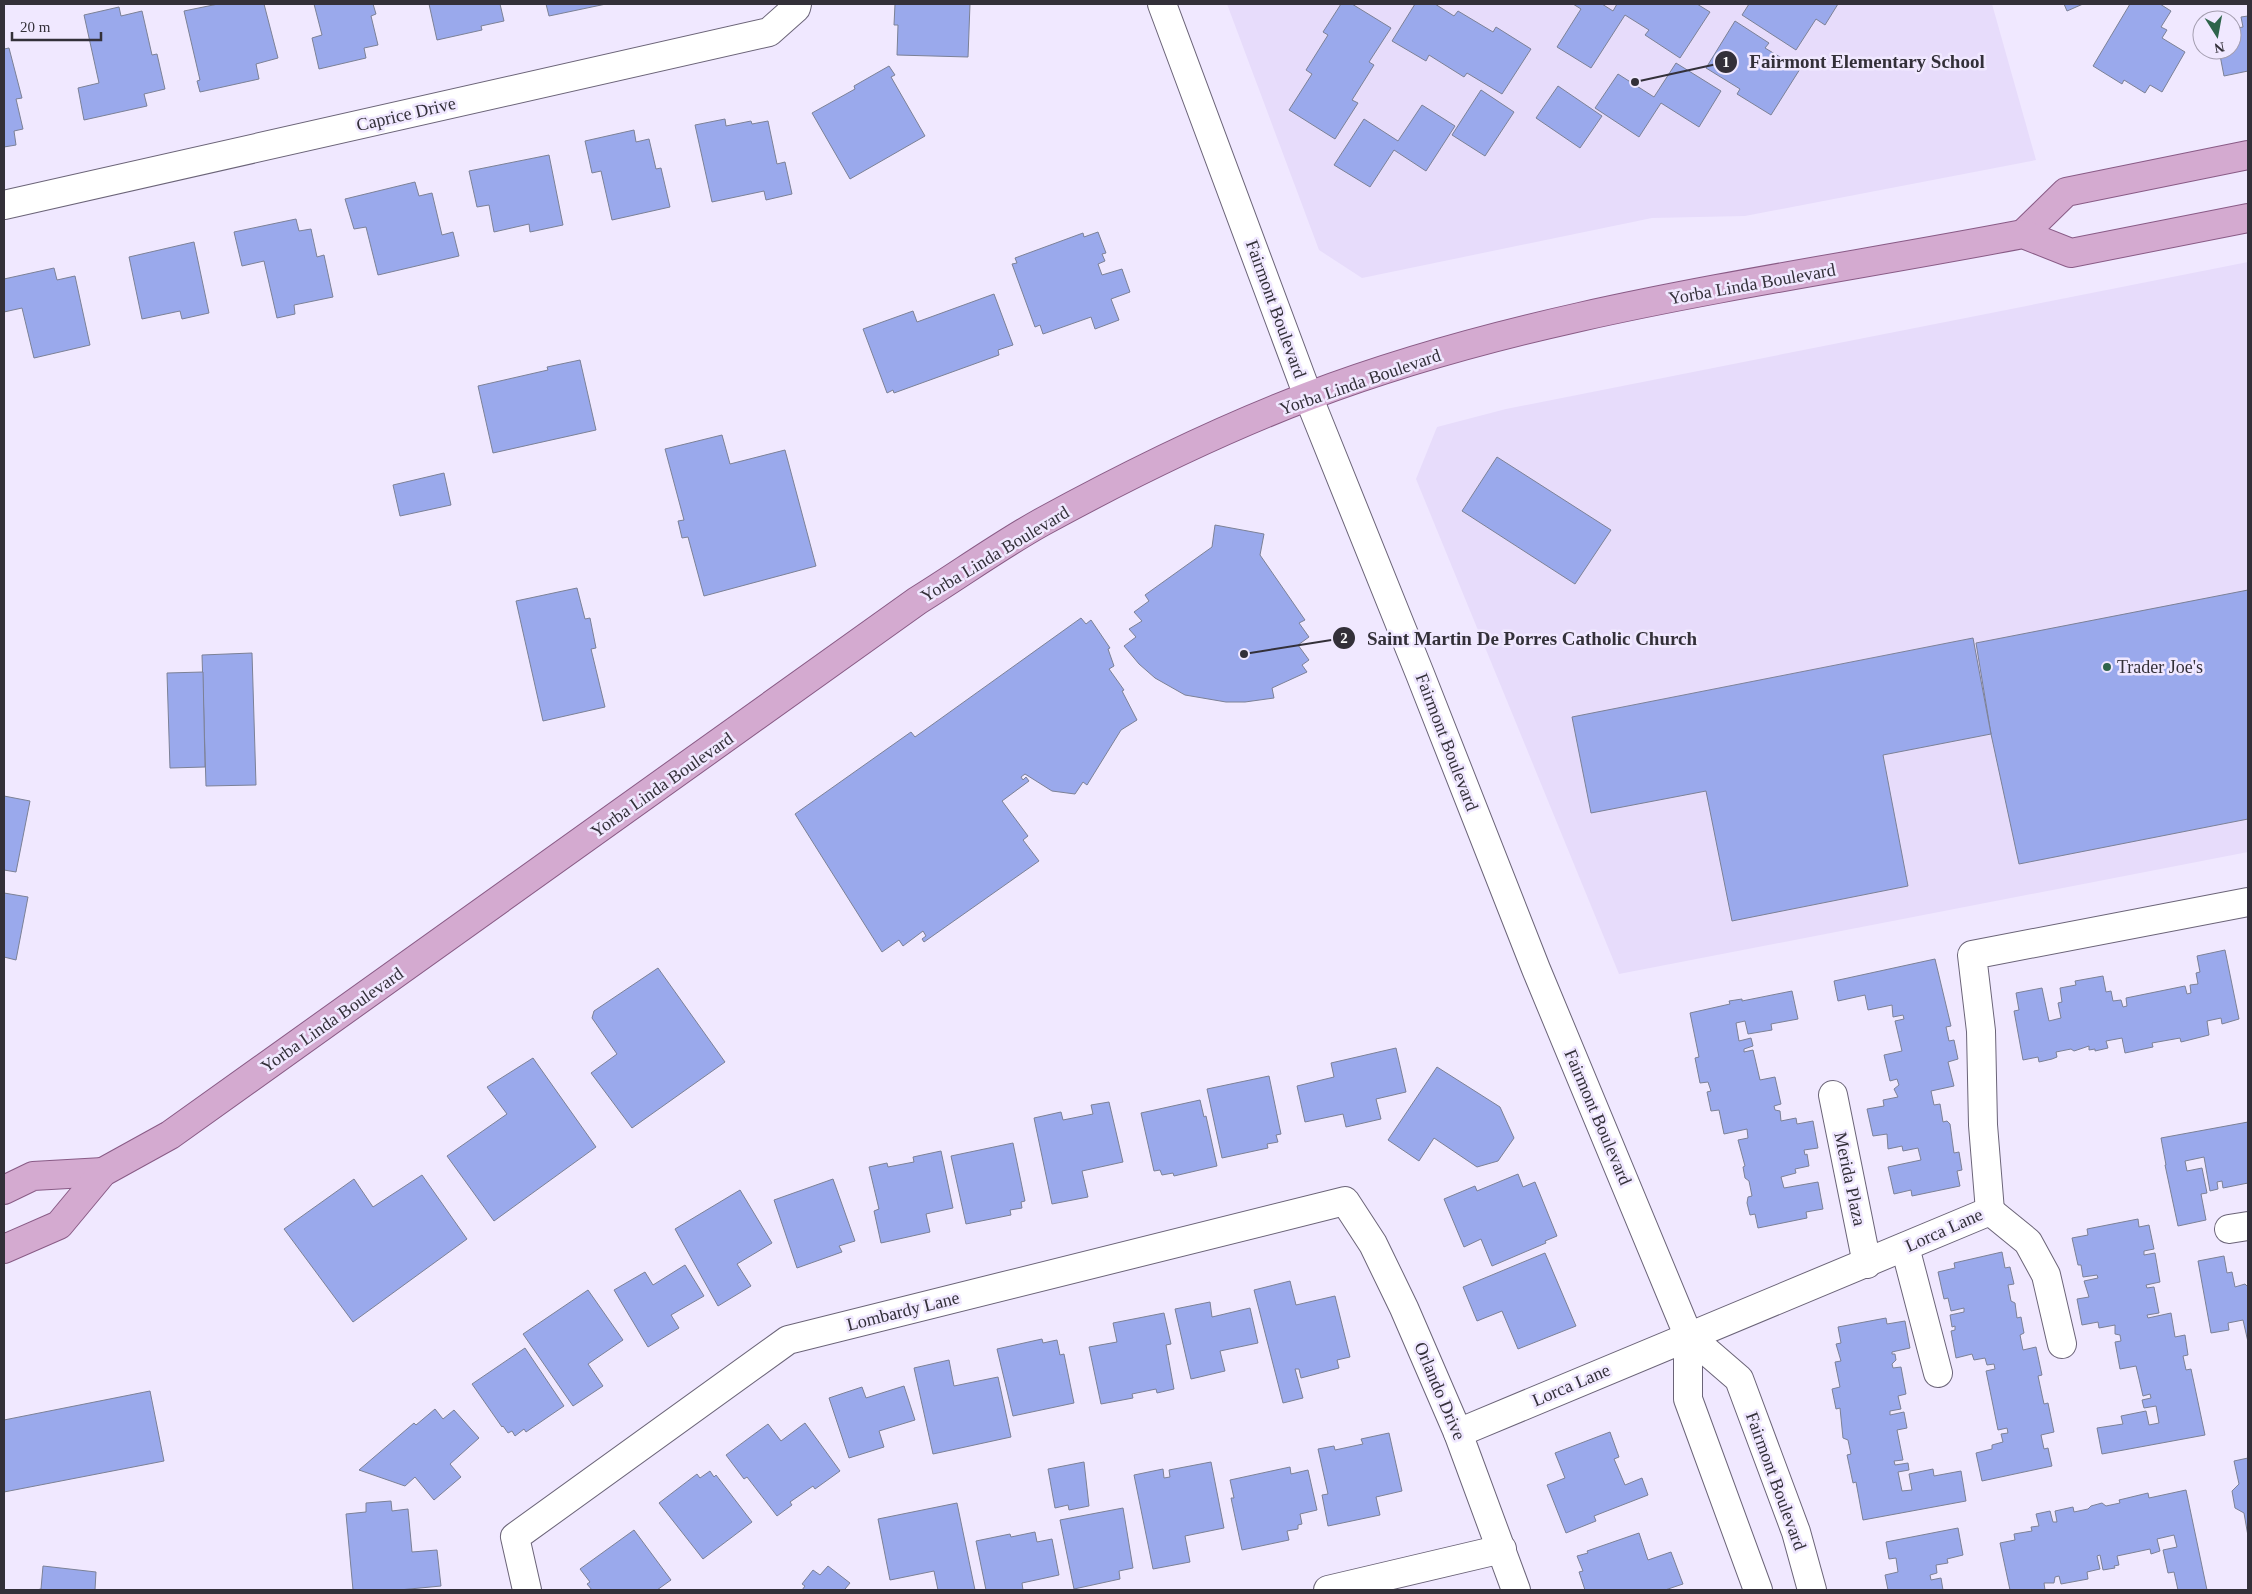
<svg xmlns="http://www.w3.org/2000/svg" width="2252" height="1594" viewBox="0 0 2252 1594" font-family="'Times New Roman',serif">
<rect width="100%" height="100%" fill="#f0e8ff"/>
<!-- built -->
<g fill="#e7dcfb">
<path d="M1227,4H1992L2036,160L1745,216L1652,218L1362,278L1319,250Z"/>
<path d="M2248,262V852L1619,974L1416,479L1437,427L1506,409Z"/>
</g>
<!-- building -->
<g fill="#9aa9ec" stroke="#7c8196">
<path d="M218,4H264L278,58L256,64L259,79L200,92L197,81L200,80L184,11Z"/>
<path d="M314,4H373L376,14L371,16L378,45L364,48L366,58L319,69L312,38L322,35Z"/>
<path d="M429,4H500L504,21L481,26L482,30L437,40Z"/>
<path d="M546,4H606L549,16Z"/>
<path d="M895,4H970L968,57L897,55L898,25H894Z"/>
<path d="M1341,4H1352L1391,28L1369,62L1374,65L1352,100L1358,103L1335,139L1289,110L1312,74L1306,70L1328,35L1323,32Z"/>
<path d="M1415,4H1435L1454,16L1458,11L1493,32L1496,27L1531,49L1502,94L1467,73L1464,77L1429,55L1426,61L1392,41Z"/>
<path d="M1573,4H1602L1613,11L1617,4H1697L1710,12L1680,58L1645,35L1649,30L1625,15L1591,68L1557,47L1581,9Z"/>
<path d="M1749,4H1838L1825,25L1816,19L1796,50L1742,15Z"/>
<path d="M2064,4H2083L2067,11Z"/>
<path d="M2130,4H2160L2171,11L2161,27L2167,30L2162,38L2185,52L2162,92L2150,85L2145,93L2124,80L2122,84L2093,66Z"/>
<path d="M119,7L121,16L142,11L152,55L157,54L165,89L144,94L147,106L84,120L78,88L99,83L84,15Z"/>
<path d="M2248,16V71L2224,76L2219,50H2232V29L2243,27L2241,17Z"/>
<path d="M1735,21L1769,43L1765,48L1800,69L1771,115L1737,94L1740,89L1706,68Z"/>
<path d="M9,48L22,98L16,99L23,129L14,131L16,145L4,147V49Z"/>
<path d="M1676,63L1721,91L1699,127L1661,103L1639,137L1595,108L1618,74L1654,97Z"/>
<path d="M889,66L895,75L891,77L925,136L850,179L812,113L855,89L854,86Z"/>
<path d="M1558,86L1602,116L1580,148L1536,118Z"/>
<path d="M1481,90L1514,112L1485,156L1452,135Z"/>
<path d="M1422,105L1455,126L1426,171L1394,150L1370,187L1334,165L1364,119L1398,141Z"/>
<path d="M725,119L726,126L751,121L752,124L768,121L777,164L785,162L792,194L766,200L764,191L712,202L695,125Z"/>
<path d="M634,130L636,142L649,139L656,169L661,168L670,207L612,220L601,171L592,173L585,141Z"/>
<path d="M549,155L563,225L530,232L529,224L494,232L489,205L477,207L469,171Z"/>
<path d="M415,182L419,196L432,193L442,235L453,232L459,256L378,275L366,227L354,229L345,199Z"/>
<path d="M296,219L299,231L311,229L317,257L324,255L333,297L294,305L295,314L277,318L264,261L242,266L234,232Z"/>
<path d="M1098,232L1106,253L1102,254L1105,261L1098,264L1102,275L1122,269L1130,292L1111,299L1119,320L1095,329L1091,317L1043,334L1040,325L1035,327L1012,264L1017,263L1015,258L1083,233L1084,237Z"/>
<path d="M194,242L209,313L182,319L180,311L142,319L129,257Z"/>
<path d="M54,268L57,280L75,276L90,345L34,358L22,308L4,312V279Z"/>
<path d="M994,294L1013,345L998,350L999,355L894,393L893,390L887,393L863,329L913,311L917,322Z"/>
<path d="M580,360L596,430L493,453L478,386L548,370L547,367Z"/>
<path d="M722,435L730,464L785,450L816,566L704,596L688,537L682,538L678,521L684,520L665,449Z"/>
<path d="M1497,457L1611,530L1575,584L1462,511Z"/>
<path d="M444,473L451,505L400,516L393,485Z"/>
<path d="M1215,525L1264,534L1260,555L1305,620L1299,623L1309,637L1298,645L1309,660L1302,665L1307,672L1272,688L1274,698L1245,702H1226L1185,695L1155,678L1139,664L1124,646L1136,637L1129,629L1142,621L1134,612L1149,601L1145,595L1212,547Z"/>
<path d="M577,588L585,619L590,618L596,648L591,649L605,707L543,721L516,601Z"/>
<path d="M2248,590V819L2019,864L1991,734L1976,643Z"/>
<path d="M1081,618L1086,624L1091,620L1110,648L1108,649L1114,666L1109,669L1124,690L1122,691L1137,720L1121,730L1087,785L1083,782L1075,794L1052,791L1025,774L1021,777L1023,780L1026,777L1029,781L1002,801L1028,836L1023,840L1039,861L924,942L922,939L926,936L923,931L903,946L899,940L882,952L795,814L911,732L915,737Z"/>
<path d="M1973,638L1991,734L1883,755L1908,886L1732,921L1706,791L1591,813L1572,717Z"/>
<path d="M252,653L256,785L206,786L202,655Z"/>
<path d="M203,672L205,767L170,768L167,673Z"/>
<path d="M4,796L30,801L16,872L4,870Z"/>
<path d="M4,893L28,897L16,960L4,957Z"/>
<path d="M2225,950L2239,1019L2222,1024L2221,1018L2207,1021L2209,1035L2181,1042L2180,1038L2152,1043L2153,1047L2125,1053L2122,1038L2106,1041L2108,1048L2095,1051V1049L2089,1050V1046L2074,1051L2071,1049L2056,1052L2057,1057L2052,1059L2039,1062L2038,1057L2023,1060L2014,1011L2019,1010L2016,993L2042,988L2049,1021L2061,1018L2058,1003L2062,1002L2060,988L2076,985L2075,981L2103,976L2106,992L2111,991L2113,1001L2121,1000L2123,1007L2127,1006L2126,998L2185,986L2187,994L2191,993L2190,985L2198,984L2196,973L2200,972L2197,956Z"/>
<path d="M1935,959L1951,1026L1946,1027L1949,1041L1954,1040L1958,1059L1948,1062L1954,1086L1931,1091L1934,1105L1940,1104L1943,1122L1947,1121L1950,1124L1954,1153L1959,1152L1962,1170L1957,1171L1960,1186L1912,1196L1911,1190L1894,1194L1888,1167L1921,1160L1918,1148L1903,1151L1902,1146L1888,1149L1887,1134L1873,1136L1867,1109L1884,1106L1883,1100L1898,1097L1894,1089L1899,1085L1897,1079L1890,1081L1884,1055L1902,1051L1895,1021L1904,1019L1903,1015L1893,1017L1892,1005L1868,1010L1865,995L1838,1001L1834,981Z"/>
<path d="M658,968L725,1062L632,1128L591,1073L617,1054L592,1018L594,1011Z"/>
<path d="M1792,991L1798,1019L1771,1024L1772,1030L1748,1034L1745,1021L1736,1023L1739,1041L1751,1038L1753,1046L1744,1049V1052L1753,1050L1760,1080L1775,1077L1781,1104L1774,1106L1775,1110L1780,1111L1781,1121L1796,1118L1797,1124L1813,1121L1818,1148L1804,1150L1805,1155L1807,1154L1809,1166L1795,1169L1796,1173L1781,1177L1784,1188L1818,1182L1823,1209L1806,1212L1807,1218L1758,1228L1755,1214L1750,1215L1747,1203L1748,1197L1752,1196L1749,1181L1745,1178L1743,1167L1745,1166L1738,1140L1748,1138L1747,1129L1724,1134L1719,1110L1711,1111L1707,1092L1711,1091L1708,1082L1700,1083L1695,1058L1699,1057L1690,1013L1730,1004L1729,1001L1742,999V1001Z"/>
<path d="M1396,1048L1406,1092L1376,1099L1381,1119L1346,1127L1343,1114L1305,1122L1297,1086L1334,1077L1331,1063Z"/>
<path d="M533,1058L596,1147L494,1221L447,1156L507,1114L487,1087Z"/>
<path d="M1437,1067L1500,1107L1514,1138L1498,1161L1477,1167L1434,1138L1419,1161L1388,1140Z"/>
<path d="M1269,1076L1281,1134L1276,1135L1278,1142L1267,1144L1268,1148L1222,1158L1207,1089Z"/>
<path d="M1200,1100L1204,1117L1206,1116L1217,1166L1174,1176L1173,1173L1162,1175L1160,1170L1154,1171L1141,1113Z"/>
<path d="M1109,1102L1123,1162L1082,1171L1088,1197L1052,1204L1034,1118L1061,1112L1063,1120L1093,1114L1091,1105Z"/>
<path d="M2248,1122V1183L2223,1188L2222,1181L2217,1182L2218,1189L2210,1191L2204,1157L2185,1161L2187,1171L2202,1168L2207,1193L2201,1194L2206,1220L2178,1226L2165,1165H2166L2161,1138Z"/>
<path d="M1013,1143L1025,1201L1021,1202L1022,1208L1010,1210L1011,1215L966,1224L951,1156Z"/>
<path d="M941,1151L953,1208L926,1214L930,1232L881,1243L874,1211L879,1209L869,1167L887,1163L888,1167L914,1162L913,1157Z"/>
<path d="M1518,1174L1523,1187L1535,1182L1557,1236L1545,1241L1546,1243L1492,1266L1481,1239L1464,1247L1444,1199L1475,1186L1477,1191Z"/>
<path d="M422,1175L467,1239L353,1322L284,1229L354,1179L373,1207Z"/>
<path d="M833,1179L855,1241L839,1246L842,1252L797,1268L774,1200Z"/>
<path d="M740,1190L772,1243L737,1264L751,1286L718,1306L675,1229Z"/>
<path d="M2138,1219L2139,1227L2149,1225L2154,1249L2144,1251V1255L2155,1253L2160,1282L2146,1285L2147,1288L2154,1287L2159,1313L2147,1315L2148,1318L2171,1313L2175,1337L2185,1335L2188,1355L2183,1356L2186,1370L2191,1369L2205,1435L2102,1454L2097,1428L2123,1424L2121,1416L2146,1411L2149,1425L2159,1423L2156,1406L2144,1408L2142,1400L2151,1398L2150,1394L2143,1396L2136,1366L2120,1369L2115,1342L2121,1341L2120,1335L2115,1334V1325L2099,1328L2098,1322L2082,1325L2077,1299L2089,1297L2084,1281L2098,1278L2097,1275L2083,1277L2081,1265H2078L2072,1238L2088,1235L2087,1229Z"/>
<path d="M2002,1252L2005,1268L2010,1267L2014,1284L2008,1285L2011,1301L2015,1303L2017,1318L2021,1317L2024,1333L2020,1335L2023,1350L2036,1347L2042,1375L2038,1376L2044,1404L2048,1403L2054,1432L2041,1435L2044,1449L2048,1448L2052,1466L1982,1481L1976,1453L1992,1449V1445L2003,1442L2001,1434L2008,1433L2007,1428L1998,1430L1986,1371L1995,1369L1994,1364L1987,1365L1985,1358L1974,1360L1972,1354L1956,1358L1951,1331L1955,1330V1326L1952,1327L1950,1315L1964,1312V1308L1951,1311L1948,1298L1944,1299L1938,1272L1955,1268L1954,1263Z"/>
<path d="M1545,1253L1576,1326L1518,1349L1502,1311L1477,1321L1463,1287Z"/>
<path d="M2224,1256L2227,1273L2232,1272L2235,1287L2245,1284L2248,1287V1342L2243,1320L2228,1323L2229,1330L2211,1333L2198,1261Z"/>
<path d="M685,1265L704,1296L671,1315L679,1328L648,1347L614,1290L645,1272L653,1285Z"/>
<path d="M1290,1281L1296,1305L1335,1296L1350,1357L1337,1360L1339,1368L1301,1378L1299,1369H1295L1303,1398L1283,1403L1254,1290Z"/>
<path d="M588,1290L623,1340L588,1364L603,1386L573,1406L523,1334Z"/>
<path d="M1210,1302L1212,1317L1250,1308L1258,1343L1220,1351L1225,1371L1191,1379L1175,1309Z"/>
<path d="M1164,1313L1171,1344L1166,1345L1174,1389L1157,1393L1156,1389L1132,1394L1133,1398L1101,1404L1089,1347L1117,1342L1113,1323Z"/>
<path d="M1886,1318L1887,1324L1905,1321L1910,1348L1892,1352V1354H1895L1896,1360L1892,1364L1893,1368L1901,1367L1906,1394L1898,1396L1901,1409L1890,1411V1415L1904,1412L1907,1428L1897,1430L1903,1460L1894,1461L1895,1465L1908,1463L1909,1470L1898,1472L1902,1491L1912,1490L1909,1474L1933,1469L1934,1476L1961,1471L1966,1501L1863,1520L1856,1482L1853,1483L1847,1455L1851,1454L1848,1440L1843,1438L1840,1408L1836,1409L1832,1389L1840,1387L1835,1362L1841,1361L1836,1344L1841,1343L1838,1327Z"/>
<path d="M1042,1339L1043,1343L1057,1340L1060,1355L1064,1354L1074,1403L1013,1416L997,1349Z"/>
<path d="M525,1348L564,1406L526,1432L524,1429L515,1436L512,1431L508,1433L503,1426L502,1427L472,1384Z"/>
<path d="M949,1360L954,1386L998,1377L1011,1437L933,1454L914,1368Z"/>
<path d="M904,1386L915,1420L879,1431L884,1447L849,1458L829,1398L862,1387L866,1398Z"/>
<path d="M150,1391L164,1461L4,1492V1420Z"/>
<path d="M435,1409L443,1419L454,1410L479,1438L450,1464L461,1477L434,1500L415,1477L405,1486L359,1470L414,1423L416,1425Z"/>
<path d="M805,1423L840,1471L815,1489L813,1486L790,1502L792,1505L777,1516L747,1477L744,1479L726,1455L768,1424L781,1441Z"/>
<path d="M1610,1432L1619,1457L1614,1459L1625,1485L1642,1478L1648,1495L1594,1516L1596,1521L1566,1533L1547,1485L1565,1478L1555,1453Z"/>
<path d="M1389,1433L1402,1491L1376,1497L1380,1515L1328,1526L1322,1495L1328,1494L1318,1449L1334,1446L1335,1450L1363,1444L1361,1439Z"/>
<path d="M2248,1458V1536L2244,1513L2235,1508L2232,1491L2239,1484L2234,1461Z"/>
<path d="M1084,1462L1089,1506L1069,1510L1068,1505L1055,1508L1048,1469Z"/>
<path d="M1211,1462L1224,1528L1185,1536L1190,1562L1153,1569L1134,1475L1163,1469L1164,1478L1170,1477L1169,1470Z"/>
<path d="M1290,1467L1291,1474L1308,1470L1317,1510L1300,1514L1302,1524L1298,1525V1529L1287,1531L1289,1540L1242,1550L1231,1498H1234L1230,1480Z"/>
<path d="M710,1471L714,1477L716,1475L752,1522L703,1559L659,1503L697,1474L700,1478Z"/>
<path d="M2186,1490L2207,1590H2178L2174,1572L2168,1573L2163,1550L2177,1547L2174,1535L2157,1539L2160,1551L2151,1554L2150,1549L2117,1556L2119,1565L2114,1566L2115,1568L2103,1570L2100,1555L2097,1556L2100,1569L2087,1572L2088,1579L2061,1584L2059,1576L2055,1577L2054,1583H2044L2045,1590H2010L2000,1543L2015,1540L2014,1534L2032,1531L2031,1527L2039,1526L2036,1514L2050,1511L2053,1522H2057L2055,1511L2073,1507L2074,1512L2088,1509L2091,1506L2102,1503L2106,1506L2120,1503L2119,1500L2148,1493L2149,1498Z"/>
<path d="M391,1501L392,1511L408,1509L412,1552L437,1550L441,1586L399,1590H353L346,1514L366,1512V1503Z"/>
<path d="M957,1503L975,1590H938L934,1571L890,1580L878,1519Z"/>
<path d="M1123,1508L1133,1568L1119,1571L1120,1579L1074,1589L1060,1520Z"/>
<path d="M1958,1528L1963,1555L1947,1559L1948,1563L1936,1565L1937,1573L1930,1575L1931,1580L1941,1578L1943,1590H1888L1885,1575L1898,1572L1896,1558L1889,1559L1886,1542Z"/>
<path d="M634,1530L671,1580L657,1590H592L587,1584L590,1582L580,1569Z"/>
<path d="M1035,1532L1037,1542L1052,1539L1059,1575L1022,1583L1023,1590H986L976,1541L1010,1534L1011,1537Z"/>
<path d="M1639,1533L1648,1560L1671,1552L1683,1584L1665,1590H1585L1579,1572L1583,1571L1577,1556L1588,1553L1587,1551Z"/>
<path d="M43,1566L96,1572L95,1590H36L41,1589Z"/>
<path d="M828,1566L850,1583L845,1589L847,1590H802L805,1586L802,1584L813,1570L820,1575Z"/>
</g>
<g fill="none" stroke-linecap="round" stroke-linejoin="round">
<!-- street casing -->
<g stroke="#6b6478" stroke-width="30">
<g id="street">
<path d="M4,205L769,32L796,8L797,4"/>
<path d="M1833,1095L1867,1264"/>
<path d="M1990,1211L1983,1125L1981,1031L1972,955L2248,902"/>
<path d="M1990,1211L2028,1242L2046,1275L2062,1344"/>
<path d="M2229,1229L2248,1226"/>
<path d="M1905,1247L1938,1373"/>
<path d="M1458,1433L1990,1211"/>
<path d="M527,1590L515,1537L788,1340L1345,1201L1373,1244L1404,1308L1458,1433L1516,1590"/>
<path d="M1328,1590L1502,1549"/>
</g>
</g>
<!-- secondary casing -->
<g stroke="#6b6478" stroke-width="30">
<g id="secondary">
<path d="M1162,4L1308,396L1420,674L1536,969L1688,1335V1399L1758,1590"/>
<path d="M1688,1335L1739,1379L1796,1532L1812,1590"/>
</g>
</g>
<!-- primary casing -->
<g stroke="#895b86" stroke-width="30">
<g id="primary">
<path d="M2023,234L2066,192L2248,155"/>
<path d="M4,1190L33,1176L103,1172"/>
<path d="M4,1249L59,1225L103,1172L170,1135L917,601C959,575 999,546 1042,522C1128,475 1217,431 1309,396C1538,309 1784,280 2023,234L2071,253L2248,218"/>
</g>
</g>
<!-- street -->
<use href="#street" stroke="#fff" stroke-width="28"/>
<!-- secondary -->
<use href="#secondary" stroke="#fff" stroke-width="28"/>
<!-- primary -->
<use href="#primary" stroke="#d4aad0" stroke-width="28"/>
</g>
<!-- markers -->
<circle fill="#2e644b" stroke="#f0e8ff" stroke-width="2" cx="2107" cy="667" r="5"/>
<g text-anchor="middle" stroke-width="5" stroke-linejoin="round" paint-order="stroke">
<!-- street labels -->
<g font-size="18" fill="#333039" stroke="#f0e8ff">
<text transform="translate(406 114) rotate(-13)" y="6">Caprice Drive</text>
<text transform="translate(1752 284) rotate(-10)" y="6">Yorba Linda Boulevard</text>
<text transform="translate(1276 309) rotate(70)" y="6">Fairmont Boulevard</text>
<text transform="translate(1360 382) rotate(-19)" y="6">Yorba Linda Boulevard</text>
<text transform="translate(995 554) rotate(-31)" y="6">Yorba Linda Boulevard</text>
<text transform="translate(1447 742) rotate(69)" y="6">Fairmont Boulevard</text>
<text transform="translate(662 785) rotate(-35)" y="6">Yorba Linda Boulevard</text>
<text transform="translate(332 1020) rotate(-35)" y="6">Yorba Linda Boulevard</text>
<text transform="translate(1598 1117) rotate(67)" y="6">Fairmont Boulevard</text>
<text transform="translate(1850 1179) rotate(78)" y="6">Merida Plaza</text>
<text transform="translate(1944 1230) rotate(-24)" y="6">Lorca Lane</text>
<text transform="translate(903 1311) rotate(-14)" y="6">Lombardy Lane</text>
<text transform="translate(1571 1385) rotate(-23)" y="6">Lorca Lane</text>
<text transform="translate(1440 1391) rotate(67)" y="6">Orlando Drive</text>
<text transform="translate(1776 1481) rotate(70)" y="6">Fairmont Boulevard</text>
</g>
<!-- poi labels -->
<g font-size="18" fill="#333039" stroke="#f0e8ff" text-anchor="start">
<text x="2117" y="673">Trader Joe's</text>
</g>
</g>
<!-- callouts -->
<path fill="none" stroke="#333039" stroke-width="2" d="M1635 82L1726 62M1244 654L1344 638"/>
<g fill="#333039" stroke="#f0e8ff" stroke-width="2">
<circle cx="1635" cy="82" r="5"/>
<circle cx="1244" cy="654" r="5"/>
<circle cx="1726" cy="62" r="12"/>
<circle cx="1344" cy="638" r="12"/>
</g>
<g font-size="15" text-anchor="middle" font-weight="bold" fill="#fff">
<text x="1726" y="67">1</text>
<text x="1344" y="643">2</text>
</g>
<g font-size="19" text-anchor="middle" font-weight="bold" fill="#333039" stroke="#f0e8ff" stroke-width="5" stroke-linejoin="round" paint-order="stroke">
<text x="1867" y="68">Fairmont Elementary School</text>
<text x="1532" y="645">Saint Martin De Porres Catholic Church</text>
</g>
<!-- border -->
<rect width="2252" height="1594" fill="none" stroke="#333039" stroke-width="10"/>
<!-- north arrow -->
<g transform="translate(2217 35) rotate(169)"><circle r="24" fill="#f0e8ff" stroke="#a49eb0"/>
<path d="M0-4L9 19L0 12L-9 19Z" fill="#2e644b"/>
<text y="-8" font-size="14" font-weight="bold" text-anchor="middle" fill="#333039">N</text>
</g>
<!-- scale -->
<path d="M12 32v8h89v-8" fill="none" stroke="#333039" stroke-width="2.5"/>
<text x="20" y="32" font-size="15" fill="#333039" stroke="#f0e8ff" stroke-width="4" paint-order="stroke">20 m</text>
</svg>
